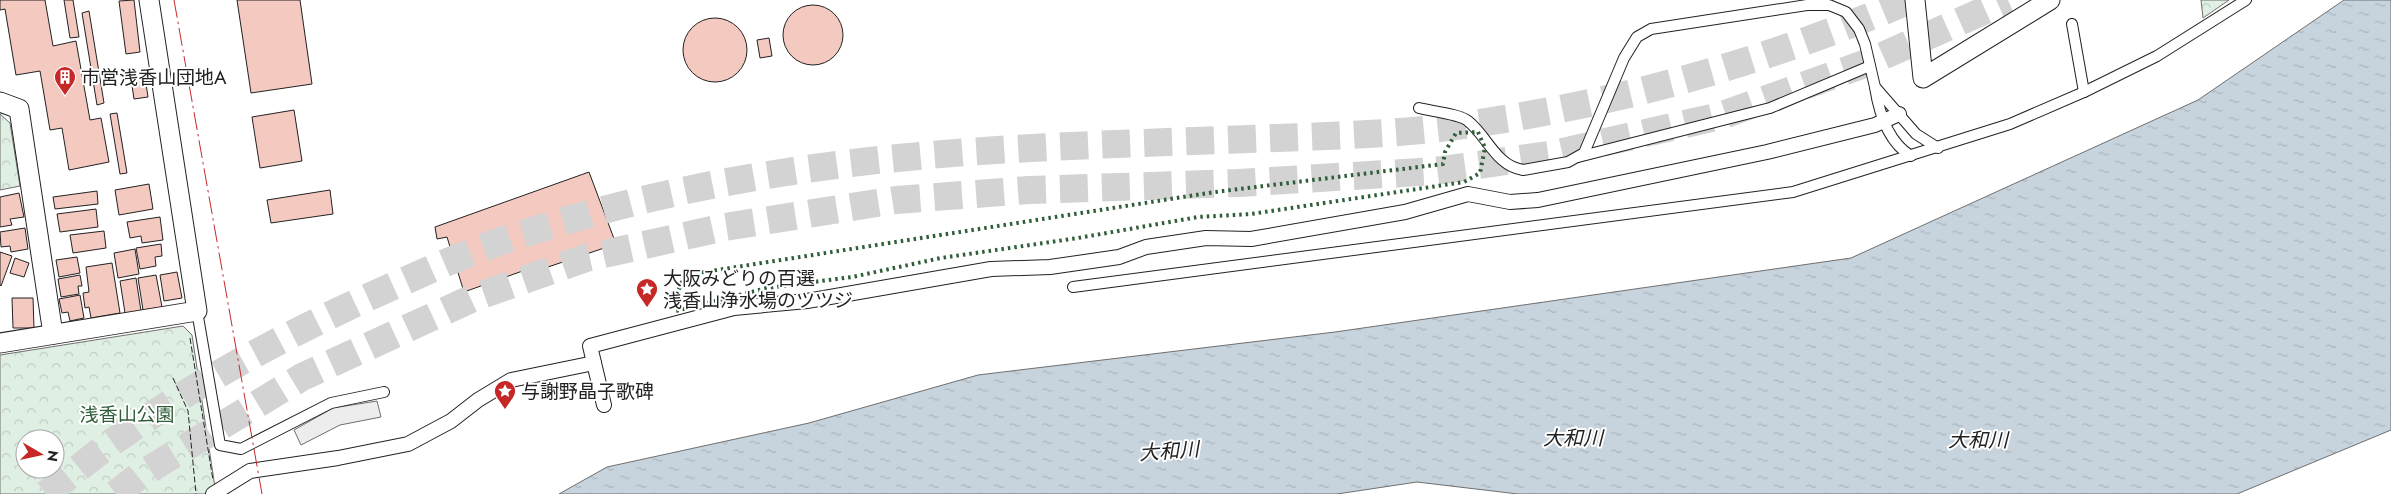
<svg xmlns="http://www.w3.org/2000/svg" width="2391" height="494" viewBox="0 0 2391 494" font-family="Jost,'Noto Sans JP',sans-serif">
<defs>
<pattern id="forest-crowns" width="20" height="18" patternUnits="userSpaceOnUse" patternTransform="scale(1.25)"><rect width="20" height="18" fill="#e0efe3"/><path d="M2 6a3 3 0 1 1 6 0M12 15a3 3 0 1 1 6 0" fill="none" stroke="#c0cdc2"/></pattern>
<pattern id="water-ripples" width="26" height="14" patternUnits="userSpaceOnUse" patternTransform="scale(1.25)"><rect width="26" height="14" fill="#c7d3dd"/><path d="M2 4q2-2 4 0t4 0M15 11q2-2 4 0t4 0" fill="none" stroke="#abb5bd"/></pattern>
</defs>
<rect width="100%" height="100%" fill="#fff"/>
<!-- forest -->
<g fill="url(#forest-crowns)" stroke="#6f6f6f" fill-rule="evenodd">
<path d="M2201,0H2229L2203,18Z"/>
<path d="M0,114L10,123L20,186L0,190Z"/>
<path d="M183,326L192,335L216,494H0V355ZM25,439H55V469H25Z"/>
</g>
<!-- parking -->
<path fill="#ededed" stroke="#6f6f6f" d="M377,401L381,417L340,425L301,445L294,430L333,408Z"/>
<!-- water -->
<path fill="url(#water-ripples)" stroke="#6f6f6f" d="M2344,0H2391V430L2237,494H1518L1417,482L1337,494H559L607,467L809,423L978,375L1335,332L1851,258L2198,100Z"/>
<!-- building -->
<g fill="#f3c9c0" stroke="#222">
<path d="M0,0H45L53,46L76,41L90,120L101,118L109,162L69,170L62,128L50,130L40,71L16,75L5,9L0,10Z"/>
<path d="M64,0H73L79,37L70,38Z"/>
<path d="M134,0L140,52L126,54L119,1Z"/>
<path d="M237,0H300L312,84L251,93Z"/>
<circle cx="813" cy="35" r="30"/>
<path d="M89,11L104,103L97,105L82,13Z"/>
<circle cx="715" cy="50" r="32"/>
<path d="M769,38L772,56L760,58L757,40Z"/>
<path d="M145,77L148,97L134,99L131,79Z"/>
<path d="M294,110L302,161L260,168L252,117Z"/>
<path d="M117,113L127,173L120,174L110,114Z"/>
<path d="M589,172L616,244L545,268L542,264L464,292L447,237L437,239L435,227Z"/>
<path d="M149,184L153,209L119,215L115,190Z"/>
<path d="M330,190L333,214L271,223L267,200Z"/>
<path d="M97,191L98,204L55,209L53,197Z"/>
<path d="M19,193L24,217L10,219L12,225L0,227V197Z"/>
<path d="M96,209L98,227L60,232L57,214Z"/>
<path d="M160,217L163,240L142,243L141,236L130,238L127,222Z"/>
<path d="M25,228L28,249L11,252L10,246L1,247L0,232Z"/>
<path d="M104,231L106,248L73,253L70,235Z"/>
<path d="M161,244L162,256L155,257L156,266L140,269L136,248Z"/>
<path d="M135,249L139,274L118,278L114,253Z"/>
<path d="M0,252L12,256L1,286L0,285Z"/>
<path d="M77,257L80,273L59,277L56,260Z"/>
<path d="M15,258L29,263L24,277L10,273Z"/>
<path d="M112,263L120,313L91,318L89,307L85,308L83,293L89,292L86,267Z"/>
<path d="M177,272L182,298L164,301L160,275Z"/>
<path d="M80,275L82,286H78L79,294L61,297L58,279Z"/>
<path d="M156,275L162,307L143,310L138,278Z"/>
<path d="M136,278L141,311L125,313L120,281Z"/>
<path d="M80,295L84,318L70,321L68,312L62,313L59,299Z"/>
<path d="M12,298H33L34,328H13Z"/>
</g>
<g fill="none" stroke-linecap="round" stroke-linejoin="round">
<!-- motorway-tunnel -->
<g stroke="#d3d3d3" stroke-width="28" stroke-dasharray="28 14" stroke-linecap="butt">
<path d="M46,494C72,474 97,452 124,434C210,374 305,325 400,283C442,264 485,245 529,232C613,205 699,185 787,172C940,148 1095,145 1249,139C1321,136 1394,135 1465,125C1618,104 1768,61 1910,0"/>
<path d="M116,494L140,475L302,377L473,298L586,258L725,227L896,200L1029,190L1238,183L1435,171L1549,155L1720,116L1867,63L2008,0"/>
</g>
<!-- service casing -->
<g stroke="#222" stroke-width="12">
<g id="service">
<path d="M2072,24L2084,92"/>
<path d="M1875,87C1879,113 1888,142 1911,156"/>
<path d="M1419,108C1430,111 1460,114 1468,121C1488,137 1496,166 1523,170L1568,162L1584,153L1624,58L1637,37L1651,29L1807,5H1829L1846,12L1859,29L1865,44L1875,87L1916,134L1938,148"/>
<path d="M1578,157L1770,108L1870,66"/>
<path d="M1073,287L1793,192L2010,124L2084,92L2157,56L2246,0"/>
<path d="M197,311L220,445L241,449L331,403L384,392"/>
</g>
</g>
<!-- pedestrian casing -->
<g stroke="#222" stroke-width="16">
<g id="pedestrian">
<path d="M604,405L590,346L734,308L807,301L991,269L1050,267L1119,257L1146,247L1206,238L1251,239L1405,212L1468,194L1510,202L1538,200L1767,152L1875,125L1899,114"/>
<path d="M213,494L250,471L338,458L408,444L451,421L478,400L511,380L594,363"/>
</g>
</g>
<!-- minor casing -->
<g stroke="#222" stroke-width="21">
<g id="minor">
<path d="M1915,0L1923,78L2050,0"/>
<path d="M0,102L19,109L53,334"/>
<path d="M0,343L197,311L149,0"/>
</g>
</g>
<!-- service -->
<use href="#service" stroke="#fff" stroke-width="10"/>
<!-- pedestrian -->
<use href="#pedestrian" stroke="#fff" stroke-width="14"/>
<!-- minor -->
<use href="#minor" stroke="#fff" stroke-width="19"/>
<!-- hedge -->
<path stroke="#2f5e38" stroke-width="4" stroke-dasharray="2.5 4" stroke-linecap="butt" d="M1478,132L1485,148L1480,173L1464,182L1251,214L1198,217L1078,238L941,258L852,277L767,288L676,311L673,303L685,275L1215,192L1443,164L1445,152L1456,133Z"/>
<!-- fence -->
<g stroke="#222" stroke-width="1" stroke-dasharray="6 2.5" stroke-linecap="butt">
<path d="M190,338L213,480"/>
<path d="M173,378L188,411L196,494"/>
</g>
<!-- power -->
<path stroke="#c62828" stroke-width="1" stroke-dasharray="18 4 2.5 4" stroke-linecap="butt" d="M174,0L262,494"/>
</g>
<!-- icons -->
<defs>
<g id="building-pin" transform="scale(1.125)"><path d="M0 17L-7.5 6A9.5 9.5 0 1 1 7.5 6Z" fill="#c62828" stroke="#fff"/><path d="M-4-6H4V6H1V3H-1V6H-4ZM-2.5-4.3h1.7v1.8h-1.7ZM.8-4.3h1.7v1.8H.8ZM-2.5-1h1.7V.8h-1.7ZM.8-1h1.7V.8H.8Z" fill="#fff"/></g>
<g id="sight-pin" transform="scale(1.125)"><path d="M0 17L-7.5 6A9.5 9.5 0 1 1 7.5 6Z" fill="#c62828" stroke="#fff"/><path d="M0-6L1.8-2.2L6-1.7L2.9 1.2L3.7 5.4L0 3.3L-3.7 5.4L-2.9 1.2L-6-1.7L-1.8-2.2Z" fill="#fff"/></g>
</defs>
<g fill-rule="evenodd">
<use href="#building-pin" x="65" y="77"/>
<use href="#sight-pin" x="647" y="289"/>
<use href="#sight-pin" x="505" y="391"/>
</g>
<g text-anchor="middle" stroke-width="4" stroke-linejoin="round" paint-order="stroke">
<!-- poi labels -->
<g font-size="19" fill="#222" stroke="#fff" text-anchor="start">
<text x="81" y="84">市営浅香山団地A</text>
<text x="663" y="285">大阪みどりの百選<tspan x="663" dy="22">浅香山浄水場のツツジ</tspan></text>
<text x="521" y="398">与謝野晶子歌碑</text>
</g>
<!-- park labels -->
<g font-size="19" fill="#2f5e38" stroke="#fff">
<text x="127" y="421">浅香山公園</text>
</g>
<!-- water labels -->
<g font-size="20" font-style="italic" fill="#222" stroke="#fff">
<text x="1573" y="445">大和川</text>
<text x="1978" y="447">大和川</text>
<text transform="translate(1169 451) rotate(-4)" y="7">大和川</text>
</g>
</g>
<!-- north arrow -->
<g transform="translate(40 454) rotate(99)"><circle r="24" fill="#ffffff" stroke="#a7a7a7"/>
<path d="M0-4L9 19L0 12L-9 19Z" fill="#c62828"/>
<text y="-8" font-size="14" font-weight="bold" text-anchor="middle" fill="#222222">N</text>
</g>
</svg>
